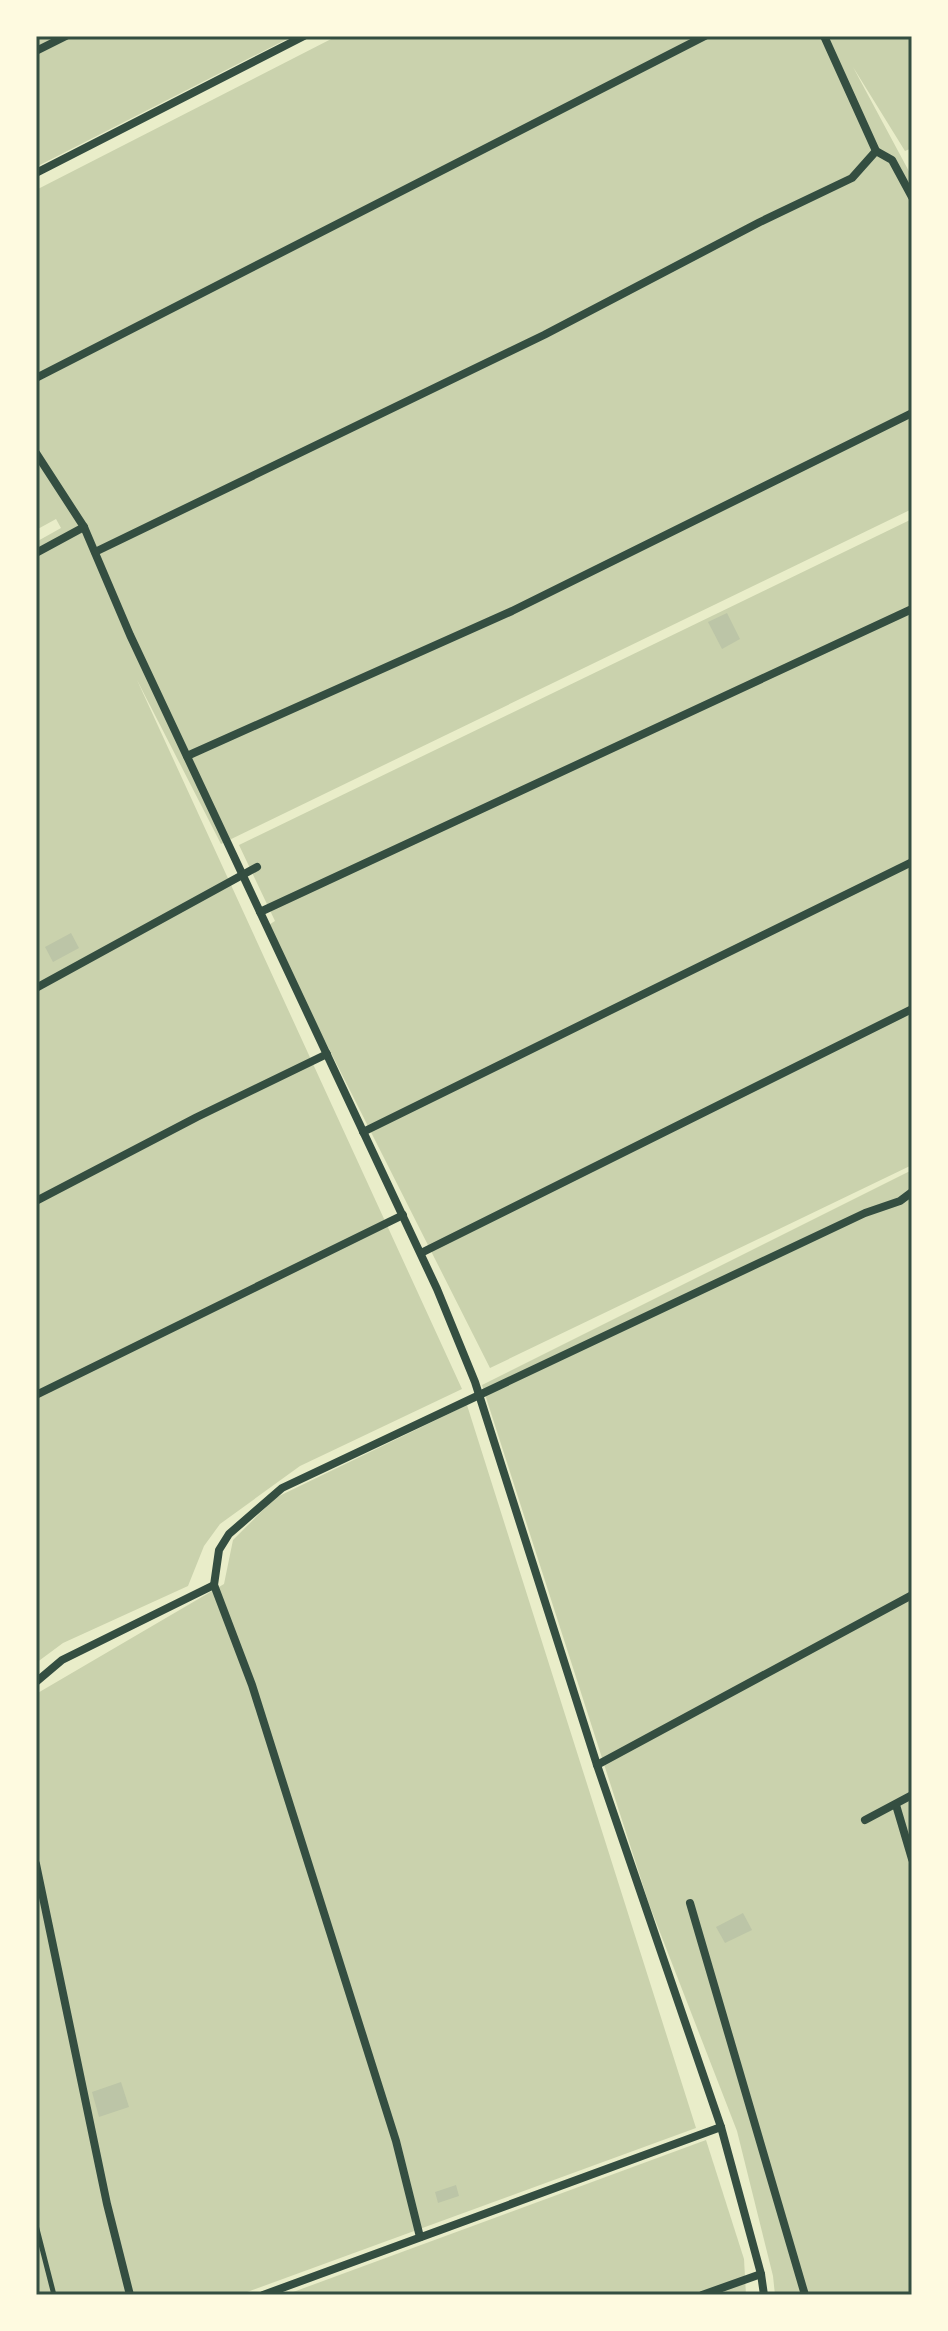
<svg xmlns="http://www.w3.org/2000/svg" width="948" height="2331" viewBox="0 0 948 2331" font-family="'Exo 2',sans-serif">
<rect width="100%" height="100%" fill="#e9edc9"/>
<!-- green -->
<g fill="#cad2ad">
<path d="M36,36H293L36,167Z"/>
<path d="M337,36H912V148L905,151L853,67L912,177V509L221,844L137,680L462,1389L300,1466L220,1524L204,1546L188,1586L63,1643L36,1663V542L61,528L56,519L36,530V190Z"/>
<path d="M912,519V1165L490,1368L267,926L275,921L239,845Z"/>
<path d="M912,1170V2295H775L773,2276L737,2131L649,1904L482,1385Z"/>
<path d="M467,1405L696,2128L239,2295H36V1694L224,1584L233,1540L275,1498Z"/>
<path d="M706,2140L744,2259L746,2295H285Z"/>
</g>
<!-- building -->
<g fill="#bcc5a7">
<path d="M727,613L740,639L722,649L708,622Z"/>
<path d="M71,933L79,948L53,962L45,947Z"/>
<path d="M743,1913L752,1930L725,1943L716,1927Z"/>
<path d="M121,2082L129,2107L99,2117L92,2092Z"/>
<path d="M456,2185L459,2196L438,2203L435,2192Z"/>
</g>
<g fill="none" stroke-linecap="round" stroke-linejoin="round">
<!-- service -->
<path stroke="#344e41" stroke-width="5" d="M36,2225L54,2295"/>
<!-- minor -->
<g stroke="#344e41" stroke-width="8">
<path d="M824,36L876,151L892,160L912,197"/>
<path d="M36,51L66,36"/>
<path d="M36,173L304,36"/>
<path d="M36,378L705,36"/>
<path d="M36,453L84,527L130,635L437,1289L475,1382L597,1765L721,2127L761,2274L764,2295"/>
<path d="M95,552L544,335L760,222L852,178L876,151"/>
<path d="M36,553L84,527"/>
<path d="M187,756L512,611L912,413"/>
<path d="M260,912L912,609"/>
<path d="M36,988L257,867"/>
<path d="M363,1132L912,862"/>
<path d="M36,1201L197,1117L327,1054"/>
<path d="M421,1253L912,1009"/>
<path d="M36,1395L403,1215"/>
<path d="M36,1682L62,1660L214,1585"/>
<path d="M597,1765L912,1595"/>
<path d="M896,1805L912,1859"/>
<path d="M865,1820L912,1795"/>
<path d="M36,1864L107,2204L130,2295"/>
<path d="M690,1903L805,2295"/>
<path d="M420,2237L396,2141L252,1685L214,1585L219,1550L229,1534L282,1488L865,1213L900,1201L912,1192"/>
<path d="M263,2295L721,2127"/>
<path d="M702,2295L761,2274"/>
</g>
</g>
<!-- border -->
<rect width="948" height="2331" fill="none" stroke="#fefae0" stroke-width="76"/>
<rect x="38" y="38" width="872" height="2255" fill="none" stroke="#344e41" stroke-width="3"/>
</svg>
